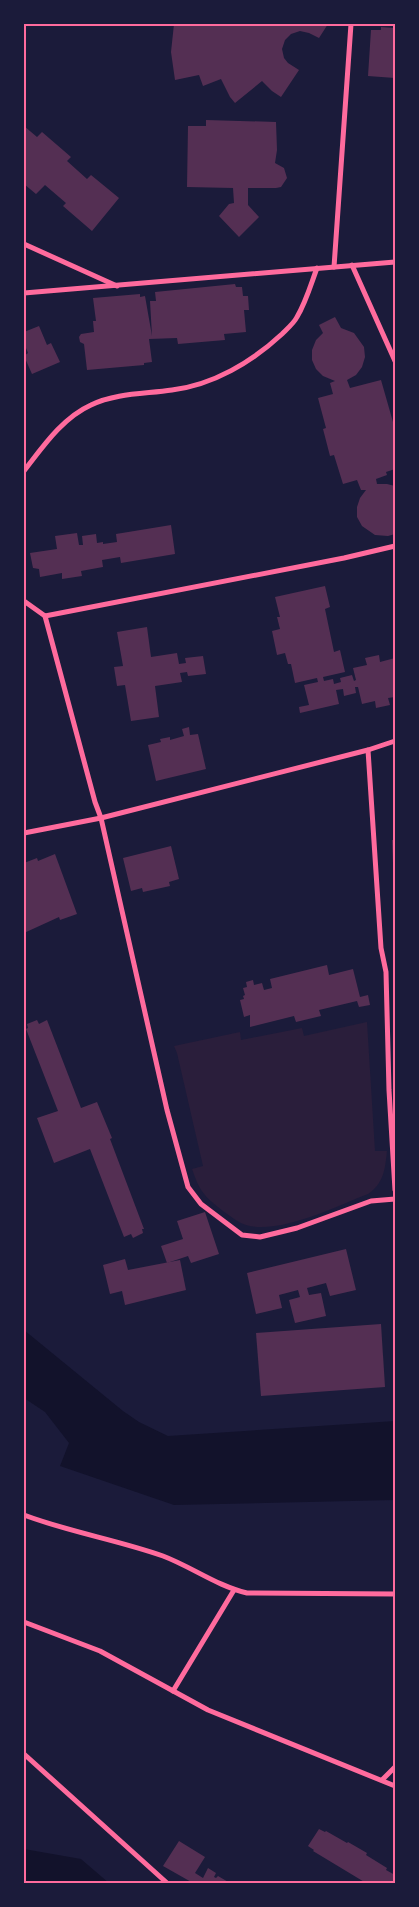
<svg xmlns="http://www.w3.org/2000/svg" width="419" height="1907" viewBox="0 0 419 1907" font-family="'Golos Text',sans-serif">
<rect width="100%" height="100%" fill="#1b1b3a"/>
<!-- green -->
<path fill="#2a1e3b" d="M367,1022L375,1151H387C385,1169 384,1183 368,1194C337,1206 279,1235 246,1225C239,1223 230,1216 223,1211C204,1196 200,1192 192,1169L203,1166L177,1053L174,1046L240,1032L241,1040L302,1028L304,1036Z"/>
<!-- water -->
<g fill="#12122b">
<path d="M24,1330L123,1411L139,1422L168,1436L395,1421V1500L174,1505L60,1466L69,1443L45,1412L24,1398Z"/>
<path d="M24,1849L81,1859L109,1883H24Z"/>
</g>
<!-- building -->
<g fill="#542f53">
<path d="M174,24H328L319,38L309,33L300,31L291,34L285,40L282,49L284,58L288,63L299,70L281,97L272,91L262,81L235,103L230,97L221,79L203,86L199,75L175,80L171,52Z"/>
<path d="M381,27L394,28L395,31L393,54H395V78L368,76L371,30H381Z"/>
<path d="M206,120L276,122L277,150L275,163L284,168L287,178L281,187L276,188H248V205L259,217L239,237L219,216L229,204L234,203L233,188L187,187L188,126H206Z"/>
<path d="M24,126L37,137L42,132L71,157L67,161L87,179L91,175L119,198L92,231L63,206L66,203L45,185L36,194L24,184Z"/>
<path d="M235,284L236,287H242L243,296H248L249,310H244L246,332L224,334L225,340L178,344L177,338L149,339L152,362L144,363V365L87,370L84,344L80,342L79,337L81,334L94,332L93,321H96L93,298L140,294V297L145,296L152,336L150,301H156L155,292Z"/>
<path d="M335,317L341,328L354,333L364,347L365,357L362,367L356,375L347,380L350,388L381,380L395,429V469L386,472L387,475L376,479L377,484H387L395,486V534L388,536L375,535L362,526L357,517V507L360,498L366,490H361L357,480L343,484L334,455L330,456L323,429L326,428L318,398L333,394L330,383L335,381L323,376L316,369L312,360V350L316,340L323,333L319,325Z"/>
<path d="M39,326L47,345L51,343L60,362L32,374L24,356L28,353L24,343V332Z"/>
<path d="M171,525L175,554L121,563L120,557L102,560L103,567L81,571L82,576L62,579V573L40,577L39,569L33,568L30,553L57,549L55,536L77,533L79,545H83L82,536L96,534L97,543L103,542V544L117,542L116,534Z"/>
<path d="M325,586L330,607L325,609L334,652L340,650L345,672L323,677L324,681L333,679L334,684L341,682L340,678L352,675L354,681L356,680L353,668L367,665L365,658L379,655L380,662L395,658V697L388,698L390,705L376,708L375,701L362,704L358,687H355L356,693L344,696L343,689L336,690L339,704L300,713L299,707L309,705L304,685L318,682L317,678L295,683L291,664H288L285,653L277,655L272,631L280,629L277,617H280L275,597Z"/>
<path d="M147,627L151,657L177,653L179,664L186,663L185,658L203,656L206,674L188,676L187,672L180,673L182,682L155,686L159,717L131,721L125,685L117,686L114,667L123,666L117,632Z"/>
<path d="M189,727L190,735L198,734L206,769L156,781L148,745L161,742L160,739L170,737V740L184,736L182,729Z"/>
<path d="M392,840H395V887H394Z"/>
<path d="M171,846L179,879L169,882L170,886L143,892L142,888L131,891L123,858Z"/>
<path d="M55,854L77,914L60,920L59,917L24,933V863L37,858L38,861Z"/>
<path d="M327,965L329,975L353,969L360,997L368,995L370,1005L359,1007L357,1001L319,1010L321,1016L296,1022L294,1016L250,1027V1015L244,1017L240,1000L244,999L243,996L245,995L243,988L247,987L246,982L253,980L254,985L262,983L264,990L272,988L270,979Z"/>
<path d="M37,1020L39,1024L47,1020L81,1108L97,1102L112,1138L110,1139L144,1229H142L143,1233L133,1238L131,1234L124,1237L90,1149L54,1163L37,1118L58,1111L26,1029L28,1028L27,1024Z"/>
<path d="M205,1212L219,1254L191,1263L188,1256L167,1263L161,1246L183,1239L177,1221Z"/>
<path d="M346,1249L356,1290L330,1296L326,1283L307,1288L309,1295L321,1293L326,1316L295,1323L289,1300L300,1297L298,1290L279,1295L282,1308L256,1314L247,1273Z"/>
<path d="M125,1259L128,1270L180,1260L186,1290L125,1305L122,1291L110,1294L103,1265Z"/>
<path d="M381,1324L385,1387L261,1396L256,1333Z"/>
<path d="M319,1829L325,1832L326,1831L347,1843L348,1842L367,1853L366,1855L387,1868L386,1870L395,1875V1883H366L313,1851L314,1850L308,1846Z"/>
<path d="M179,1841L205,1857L195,1873L203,1878L208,1868L216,1873L214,1877L216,1878L218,1876L230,1883H193L163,1866Z"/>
</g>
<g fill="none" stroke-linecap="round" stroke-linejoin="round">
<!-- minor -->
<g stroke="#ff6b9d" stroke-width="5">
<path d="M24,244L117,286"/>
<path d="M352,265L395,361"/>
<path d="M334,267L351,24"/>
<path d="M24,293L395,262"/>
<path d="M24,471C42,448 62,418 91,405C116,393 145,394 172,390C213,385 252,362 282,334C287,329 294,323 297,317C306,302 311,284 317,268"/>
<path d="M24,601L45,616L344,558L395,546"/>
<path d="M45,616L95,802L101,818L167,1110L188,1187L201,1204L242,1235L260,1237L297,1228L371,1201L395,1199"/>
<path d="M368,750L381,948L386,972L389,1090L395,1190"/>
<path d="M24,833L101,818L368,750L395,741"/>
<path d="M24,1515C69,1532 118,1540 163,1556C192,1567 217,1586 247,1593L395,1594"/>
<path d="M24,1622L100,1651L208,1710L395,1786"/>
<path d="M173,1691L234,1590"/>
<path d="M24,1754L167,1883"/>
<path d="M382,1780L395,1767"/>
</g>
</g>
<!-- border -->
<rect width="419" height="1907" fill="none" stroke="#1b1b3a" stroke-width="50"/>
<rect x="25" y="25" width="369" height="1857" fill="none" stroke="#ff6b9d" stroke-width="2"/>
</svg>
